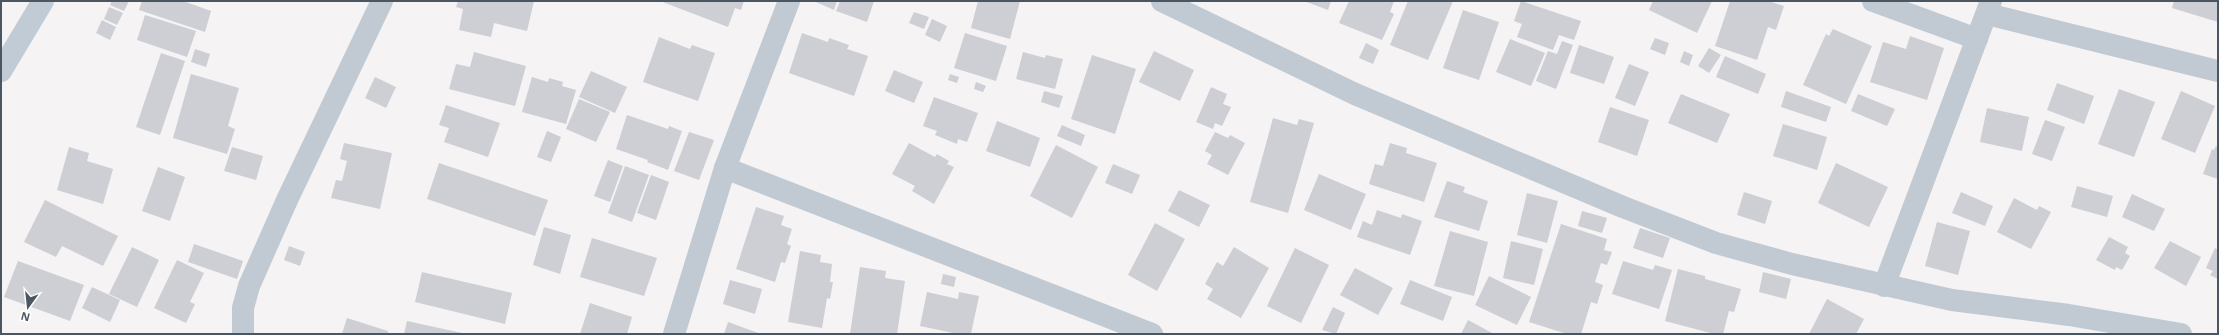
<svg xmlns="http://www.w3.org/2000/svg" width="2219" height="335" viewBox="0 0 2219 335" font-family="'Open Sans',sans-serif">
<rect width="100%" height="100%" fill="#f5f3f3"/>
<!-- building -->
<g fill="#cdcfd5">
<path d="M112,1H129L124,11L110,5Z"/>
<path d="M142,1H183L211,11L205,32L139,10Z"/>
<path d="M458,1H534L527,31L494,23L491,37L459,30L463,9L456,7Z"/>
<path d="M660,1H744L741,10L735,8L728,27Z"/>
<path d="M816,1H837L834,10L816,2Z"/>
<path d="M840,1H874L867,22L836,11Z"/>
<path d="M978,1H1020L1010,39L971,28Z"/>
<path d="M1304,1H1331L1328,10Z"/>
<path d="M1349,1H1394L1390,12L1394,14L1382,40L1339,23Z"/>
<path d="M1408,1H1453L1428,60L1390,45Z"/>
<path d="M1521,1L1581,21L1574,40L1559,35L1553,50L1517,37L1522,24L1514,21Z"/>
<path d="M1653,1H1712L1697,33L1649,10Z"/>
<path d="M1730,1H1768L1784,6L1776,30L1768,27L1757,60L1715,46Z"/>
<path d="M2174,1H2218V22L2172,8Z"/>
<path d="M109,7L123,13L117,25L104,19Z"/>
<path d="M1463,10L1499,22L1479,80L1443,68Z"/>
<path d="M914,12L929,17L924,29L909,23Z"/>
<path d="M145,15L196,31L187,57L137,40Z"/>
<path d="M932,19L947,26L940,42L925,35Z"/>
<path d="M102,20L116,27L110,40L96,33Z"/>
<path d="M1833,29L1872,46L1846,104L1803,85L1826,34L1829,36Z"/>
<path d="M802,33L828,42L829,38L849,45L847,49L868,56L854,96L789,73Z"/>
<path d="M965,33L1007,46L996,81L954,68Z"/>
<path d="M1910,36L1944,48L1927,100L1870,82L1883,42L1906,49Z"/>
<path d="M659,37L690,49L692,45L715,53L698,101L643,82Z"/>
<path d="M1655,38L1669,43L1665,55L1650,49Z"/>
<path d="M1510,39L1545,53L1531,86L1496,72Z"/>
<path d="M1562,41L1573,45L1556,89L1536,81L1548,51L1557,54Z"/>
<path d="M1366,43L1379,50L1373,64L1359,58Z"/>
<path d="M1579,45L1614,57L1604,84L1570,73Z"/>
<path d="M1709,48L1721,55L1709,73L1698,66Z"/>
<path d="M195,49L210,54L206,67L191,62Z"/>
<path d="M1154,51L1194,70L1180,101L1139,82Z"/>
<path d="M1684,51L1693,55L1689,66L1680,62Z"/>
<path d="M474,52L526,66L515,106L449,89L456,64L470,67Z"/>
<path d="M1023,52L1045,58L1046,55L1063,59L1055,89L1016,79Z"/>
<path d="M161,53L185,61L160,135L136,127Z"/>
<path d="M1092,55L1136,69L1115,134L1071,119Z"/>
<path d="M1725,56L1766,74L1758,94L1716,77Z"/>
<path d="M1629,64L1649,72L1635,106L1615,98Z"/>
<path d="M894,70L923,82L914,103L885,91Z"/>
<path d="M591,71L627,87L615,113L579,97Z"/>
<path d="M191,74L239,88L228,126L235,129L227,154L173,138Z"/>
<path d="M950,74L959,77L957,83L948,80Z"/>
<path d="M375,77L396,87L386,108L365,98Z"/>
<path d="M532,77L548,82L549,78L563,82L562,86L576,90L566,124L522,112Z"/>
<path d="M976,82L986,86L983,92L974,89Z"/>
<path d="M2057,83L2094,96L2084,124L2047,110Z"/>
<path d="M1211,87L1227,94L1223,104L1231,107L1222,126L1215,123L1213,129L1196,122Z"/>
<path d="M2119,89L2155,102L2134,157L2098,144Z"/>
<path d="M1044,91L1063,96L1059,108L1041,102Z"/>
<path d="M1786,91L1831,107L1826,122L1781,107Z"/>
<path d="M2181,91L2215,106L2195,153L2161,139Z"/>
<path d="M1681,94L1730,114L1717,143L1668,123Z"/>
<path d="M1858,94L1895,109L1887,126L1851,111Z"/>
<path d="M934,97L978,113L967,142L958,139L957,144L935,135L937,131L923,126Z"/>
<path d="M579,99L610,112L596,142L566,129Z"/>
<path d="M446,105L500,123L488,157L444,142L449,128L439,125Z"/>
<path d="M1610,107L1649,120L1637,156L1598,142Z"/>
<path d="M1987,108L2029,117L2022,151L1980,142Z"/>
<path d="M627,115L668,129L669,126L682,131L668,170L647,162L648,160L616,149Z"/>
<path d="M1273,118L1297,125L1299,119L1314,123L1288,213L1250,202Z"/>
<path d="M2045,120L2065,127L2052,161L2032,154Z"/>
<path d="M997,121L1040,138L1030,167L986,151Z"/>
<path d="M1783,124L1827,137L1817,170L1773,156Z"/>
<path d="M1062,125L1085,135L1081,146L1057,136Z"/>
<path d="M547,131L561,137L551,162L537,157Z"/>
<path d="M689,132L714,140L699,180L674,171Z"/>
<path d="M1215,132L1228,138L1230,135L1245,143L1228,175L1207,164L1212,155L1205,151Z"/>
<path d="M344,143L392,153L380,209L331,198L336,180L342,181L347,161L340,159Z"/>
<path d="M909,143L935,157L937,154L949,161L947,164L954,167L934,204L912,191L915,186L892,174Z"/>
<path d="M1390,143L1407,148L1406,153L1437,163L1424,202L1369,184L1375,164L1383,166Z"/>
<path d="M1056,145L1098,167L1072,218L1030,196Z"/>
<path d="M2216,146L2218,147V179L2203,174L2212,149L2214,150Z"/>
<path d="M69,147L89,153L87,161L113,169L103,204L57,190Z"/>
<path d="M232,147L263,156L256,180L224,171Z"/>
<path d="M608,160L623,166L610,202L594,196Z"/>
<path d="M439,163L548,200L535,236L427,199Z"/>
<path d="M1836,163L1888,187L1869,227L1818,203Z"/>
<path d="M1113,164L1140,175L1132,194L1105,183Z"/>
<path d="M625,166L649,175L632,222L608,213Z"/>
<path d="M158,167L185,177L170,221L142,211Z"/>
<path d="M1319,174L1366,194L1351,230L1304,210Z"/>
<path d="M651,175L669,182L656,220L637,213Z"/>
<path d="M1447,181L1465,187L1463,192L1488,201L1479,231L1434,217Z"/>
<path d="M2077,186L2113,196L2107,217L2071,207Z"/>
<path d="M1179,190L1210,205L1199,227L1168,211Z"/>
<path d="M1744,192L1772,201L1765,224L1737,215Z"/>
<path d="M1961,192L1993,206L1985,226L1952,213Z"/>
<path d="M1527,193L1558,201L1547,243L1517,235Z"/>
<path d="M2132,194L2165,209L2154,231L2122,217Z"/>
<path d="M2014,198L2037,210L2039,206L2051,212L2031,249L1997,232Z"/>
<path d="M45,200L118,236L103,266L62,246L56,257L24,242Z"/>
<path d="M756,207L784,216L781,225L792,229L787,244L791,246L785,263L781,262L775,282L736,269Z"/>
<path d="M1377,210L1401,218L1402,214L1422,221L1410,255L1357,237L1363,221L1372,225Z"/>
<path d="M1582,211L1607,218L1602,233L1578,226Z"/>
<path d="M1937,222L1970,231L1958,275L1925,266Z"/>
<path d="M1155,223L1185,239L1157,291L1128,275Z"/>
<path d="M1561,224L1607,239L1604,250L1612,252L1607,265L1601,263L1595,282L1603,285L1597,304L1591,302L1581,334H1567L1529,322Z"/>
<path d="M544,227L571,235L560,274L533,265Z"/>
<path d="M1640,228L1670,238L1663,258L1633,248Z"/>
<path d="M1450,231L1488,242L1474,296L1434,286Z"/>
<path d="M2109,237L2128,247L2125,253L2130,256L2122,270L2116,267L2115,270L2096,260Z"/>
<path d="M592,238L657,258L644,296L580,277Z"/>
<path d="M1511,241L1543,249L1534,285L1503,278Z"/>
<path d="M2170,241L2201,257L2186,286L2154,268Z"/>
<path d="M194,244L243,261L237,279L188,262Z"/>
<path d="M289,246L305,252L300,266L284,260Z"/>
<path d="M132,247L159,260L137,307L109,294Z"/>
<path d="M1234,247L1269,268L1241,318L1207,299L1213,289L1205,284L1217,262L1223,266Z"/>
<path d="M1295,248L1329,265L1301,323L1267,306Z"/>
<path d="M2215,248L2218,250V279L2210,275L2213,271L2206,268Z"/>
<path d="M800,251L821,255L820,262L832,264L830,282H833L830,299L827,298L822,328L788,322Z"/>
<path d="M177,260L204,273L190,302L195,304L186,323L154,308Z"/>
<path d="M18,261L84,285L70,321L4,297Z"/>
<path d="M1623,261L1653,270L1655,265L1672,270L1659,309L1612,294Z"/>
<path d="M860,267L886,271L885,278L905,281L897,334H850Z"/>
<path d="M1355,268L1393,288L1378,315L1340,295Z"/>
<path d="M1678,269L1705,276V279L1741,289L1734,312L1729,311L1723,334H1714L1665,321Z"/>
<path d="M422,272L512,293L505,324L415,302Z"/>
<path d="M1763,272L1791,279L1786,299L1759,292Z"/>
<path d="M943,274L956,277L954,287L941,284Z"/>
<path d="M1489,276L1531,297L1517,325L1475,305Z"/>
<path d="M730,280L762,289L755,314L723,304Z"/>
<path d="M1410,280L1452,297L1443,321L1400,304Z"/>
<path d="M92,287L120,300L110,322L82,308Z"/>
<path d="M927,292L958,299L959,292L979,296L971,334H958L920,326Z"/>
<path d="M1827,299L1864,319L1856,334H1809Z"/>
<path d="M590,303L632,317L627,334H580Z"/>
<path d="M1333,307L1345,313L1336,334L1322,330Z"/>
<path d="M347,318L388,331V334H342Z"/>
<path d="M1468,320L1494,334H1461Z"/>
<path d="M407,321L462,333V334H404Z"/>
<path d="M728,322L761,334H724Z"/>
</g>
<g fill="none" stroke-linecap="round" stroke-linejoin="round">
<!-- street -->
<g stroke="#c1cad2" stroke-width="22">
<path d="M1162,1L1355,94L1623,207L1716,243L1792,264L1952,300L2069,315L2181,334"/>
<path d="M1873,1L1977,39"/>
<path d="M1987,14L2218,71"/>
<path d="M725,168L1152,334"/>
<path d="M1884,286L1991,1"/>
<path d="M243,334V308L249,286L287,200L382,1"/>
<path d="M674,334L725,168L789,1"/>
</g>
<!-- secondary -->
<path stroke="#c1cbd6" stroke-width="22" d="M1,71L43,1"/>
</g>
<!-- border -->
<rect width="2219" height="335" fill="none" stroke="#4a5661" stroke-width="4"/>
<!-- north arrow -->
<g transform="translate(28 307) rotate(195)" stroke="#ffffff" stroke-width="3" paint-order="stroke">
<path d="M0-3L7 15L0 10L-7 15Z" fill="#4a5661"/>
<text y="-6" font-size="11" font-weight="bold" text-anchor="middle" fill="#4a5661">N</text>
</g>
</svg>
